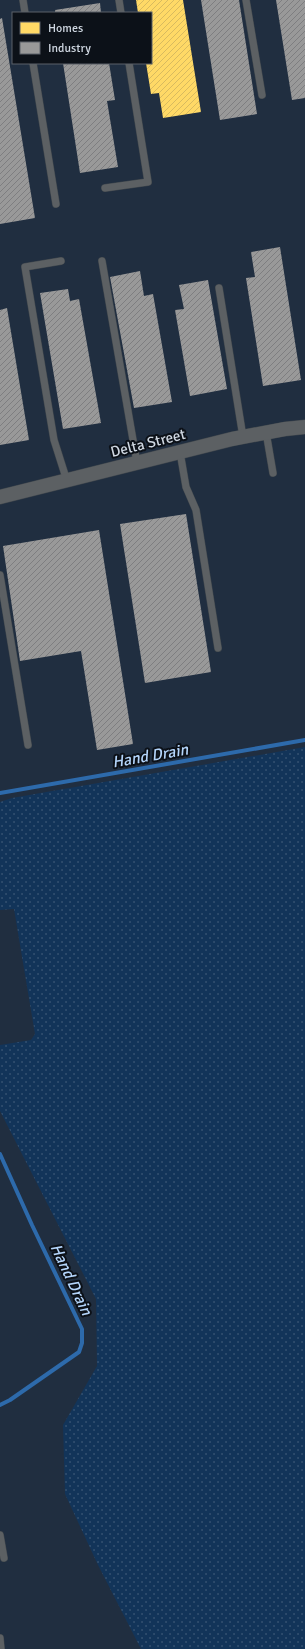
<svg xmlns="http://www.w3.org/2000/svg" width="305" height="1649" viewBox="0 0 305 1649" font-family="Signika,sans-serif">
<defs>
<pattern id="grass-dots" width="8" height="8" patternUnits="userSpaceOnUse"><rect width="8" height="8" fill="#123459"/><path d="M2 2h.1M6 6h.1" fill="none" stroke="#335171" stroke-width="1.8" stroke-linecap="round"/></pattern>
<pattern id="homes-hatch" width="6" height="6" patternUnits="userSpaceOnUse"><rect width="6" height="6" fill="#ffd966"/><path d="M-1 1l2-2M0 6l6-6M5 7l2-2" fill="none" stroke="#d8ba5f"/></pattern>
<pattern id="industry-hatch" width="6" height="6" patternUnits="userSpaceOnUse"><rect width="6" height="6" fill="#999"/><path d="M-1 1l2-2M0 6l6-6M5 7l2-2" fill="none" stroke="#7e7e80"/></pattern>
</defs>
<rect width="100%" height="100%" fill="#232a31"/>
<!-- built -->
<path fill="#202e40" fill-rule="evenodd" d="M0,0H305V1649H0ZM13,13H151V63H13Z"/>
<!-- grass -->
<path fill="url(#grass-dots)" d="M305,747V1649H141L98,1565L65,1494L63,1425L97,1366L96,1299L0,1111V1045L31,1040L35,1034L14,909L0,910V802L12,798Z"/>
<!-- homes -->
<path fill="url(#homes-hatch)" d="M136,0H183L201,112L163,118L159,93L151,94L146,63H151V13H138Z"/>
<!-- industry -->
<g fill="url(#industry-hatch)">
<path d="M201,0H239L257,114L220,120Z"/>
<path d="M276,0H305V98L292,100Z"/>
<path d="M100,3L101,13H55V10Z"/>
<path d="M2,18L35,218L0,224V19Z"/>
<path d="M63,63H109L115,100L107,101L118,167L80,173Z"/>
<path d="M280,247L301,380L263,386L246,278L255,277L251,252Z"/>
<path d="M140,271L144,296L153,294L172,402L134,408L110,277Z"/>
<path d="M208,280L227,389L190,396L175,310L184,309L179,285Z"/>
<path d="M68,289L70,301L79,299L101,423L63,429L40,293Z"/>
<path d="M7,308L29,440L0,445V310Z"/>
<path d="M186,514L211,672L145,683L120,524Z"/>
<path d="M99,530L133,744L97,750L81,651L20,661L3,546Z"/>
</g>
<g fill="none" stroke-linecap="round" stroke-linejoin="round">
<!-- stream -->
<g stroke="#2d6aab" stroke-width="4">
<path d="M0,793L305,740"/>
<path d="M0,1154L32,1225L82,1329V1343L79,1352L10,1400L0,1405"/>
</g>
<!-- service casing -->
<g stroke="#3f464c" stroke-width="8">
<g id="service">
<path d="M23,0L25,13"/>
<path d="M119,0L121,13"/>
<path d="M246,0L262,95"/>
<path d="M33,63L56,204"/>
<path d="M105,188L148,182L129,63"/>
<path d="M61,261L25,267L54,440L67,481"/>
<path d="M102,261L137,463"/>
<path d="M219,288L243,437"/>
<path d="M266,432L273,473"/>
<path d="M180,452L186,487L196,510L218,648"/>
<path d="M0,575L28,745"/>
<path d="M0,1535L4,1558"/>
<path d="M0,1638L1,1649"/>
</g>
</g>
<!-- minor casing -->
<g stroke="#3f464c" stroke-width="15">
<path id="minor" d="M0,497L232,439L285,429L305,427"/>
</g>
<!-- service -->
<use href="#service" stroke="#5c6063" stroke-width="7"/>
<!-- minor -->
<use href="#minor" stroke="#5c6063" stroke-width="14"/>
</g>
<g text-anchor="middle" stroke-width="4" stroke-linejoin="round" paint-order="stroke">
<!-- street labels -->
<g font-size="15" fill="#cfd7e1" stroke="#0c1118">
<text transform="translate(148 443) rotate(-14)" y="5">Delta Street</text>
</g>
<!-- water labels -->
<g font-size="16" font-style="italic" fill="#b4d5fb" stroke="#0c1118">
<text transform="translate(150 755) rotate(-10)" y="6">Hand Drain</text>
<text transform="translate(72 1279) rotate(65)" y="6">Hand Drain</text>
</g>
</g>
<!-- legend -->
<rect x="12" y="12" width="140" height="52" fill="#0c1118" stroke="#5a6068"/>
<rect x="20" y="22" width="20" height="12" fill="#ffd966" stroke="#5a6068"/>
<text x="48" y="32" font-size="12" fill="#cfd7e1">Homes</text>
<rect x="20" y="42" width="20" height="12" fill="#999999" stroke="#5a6068"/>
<text x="48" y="52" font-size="12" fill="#cfd7e1">Industry</text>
</svg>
